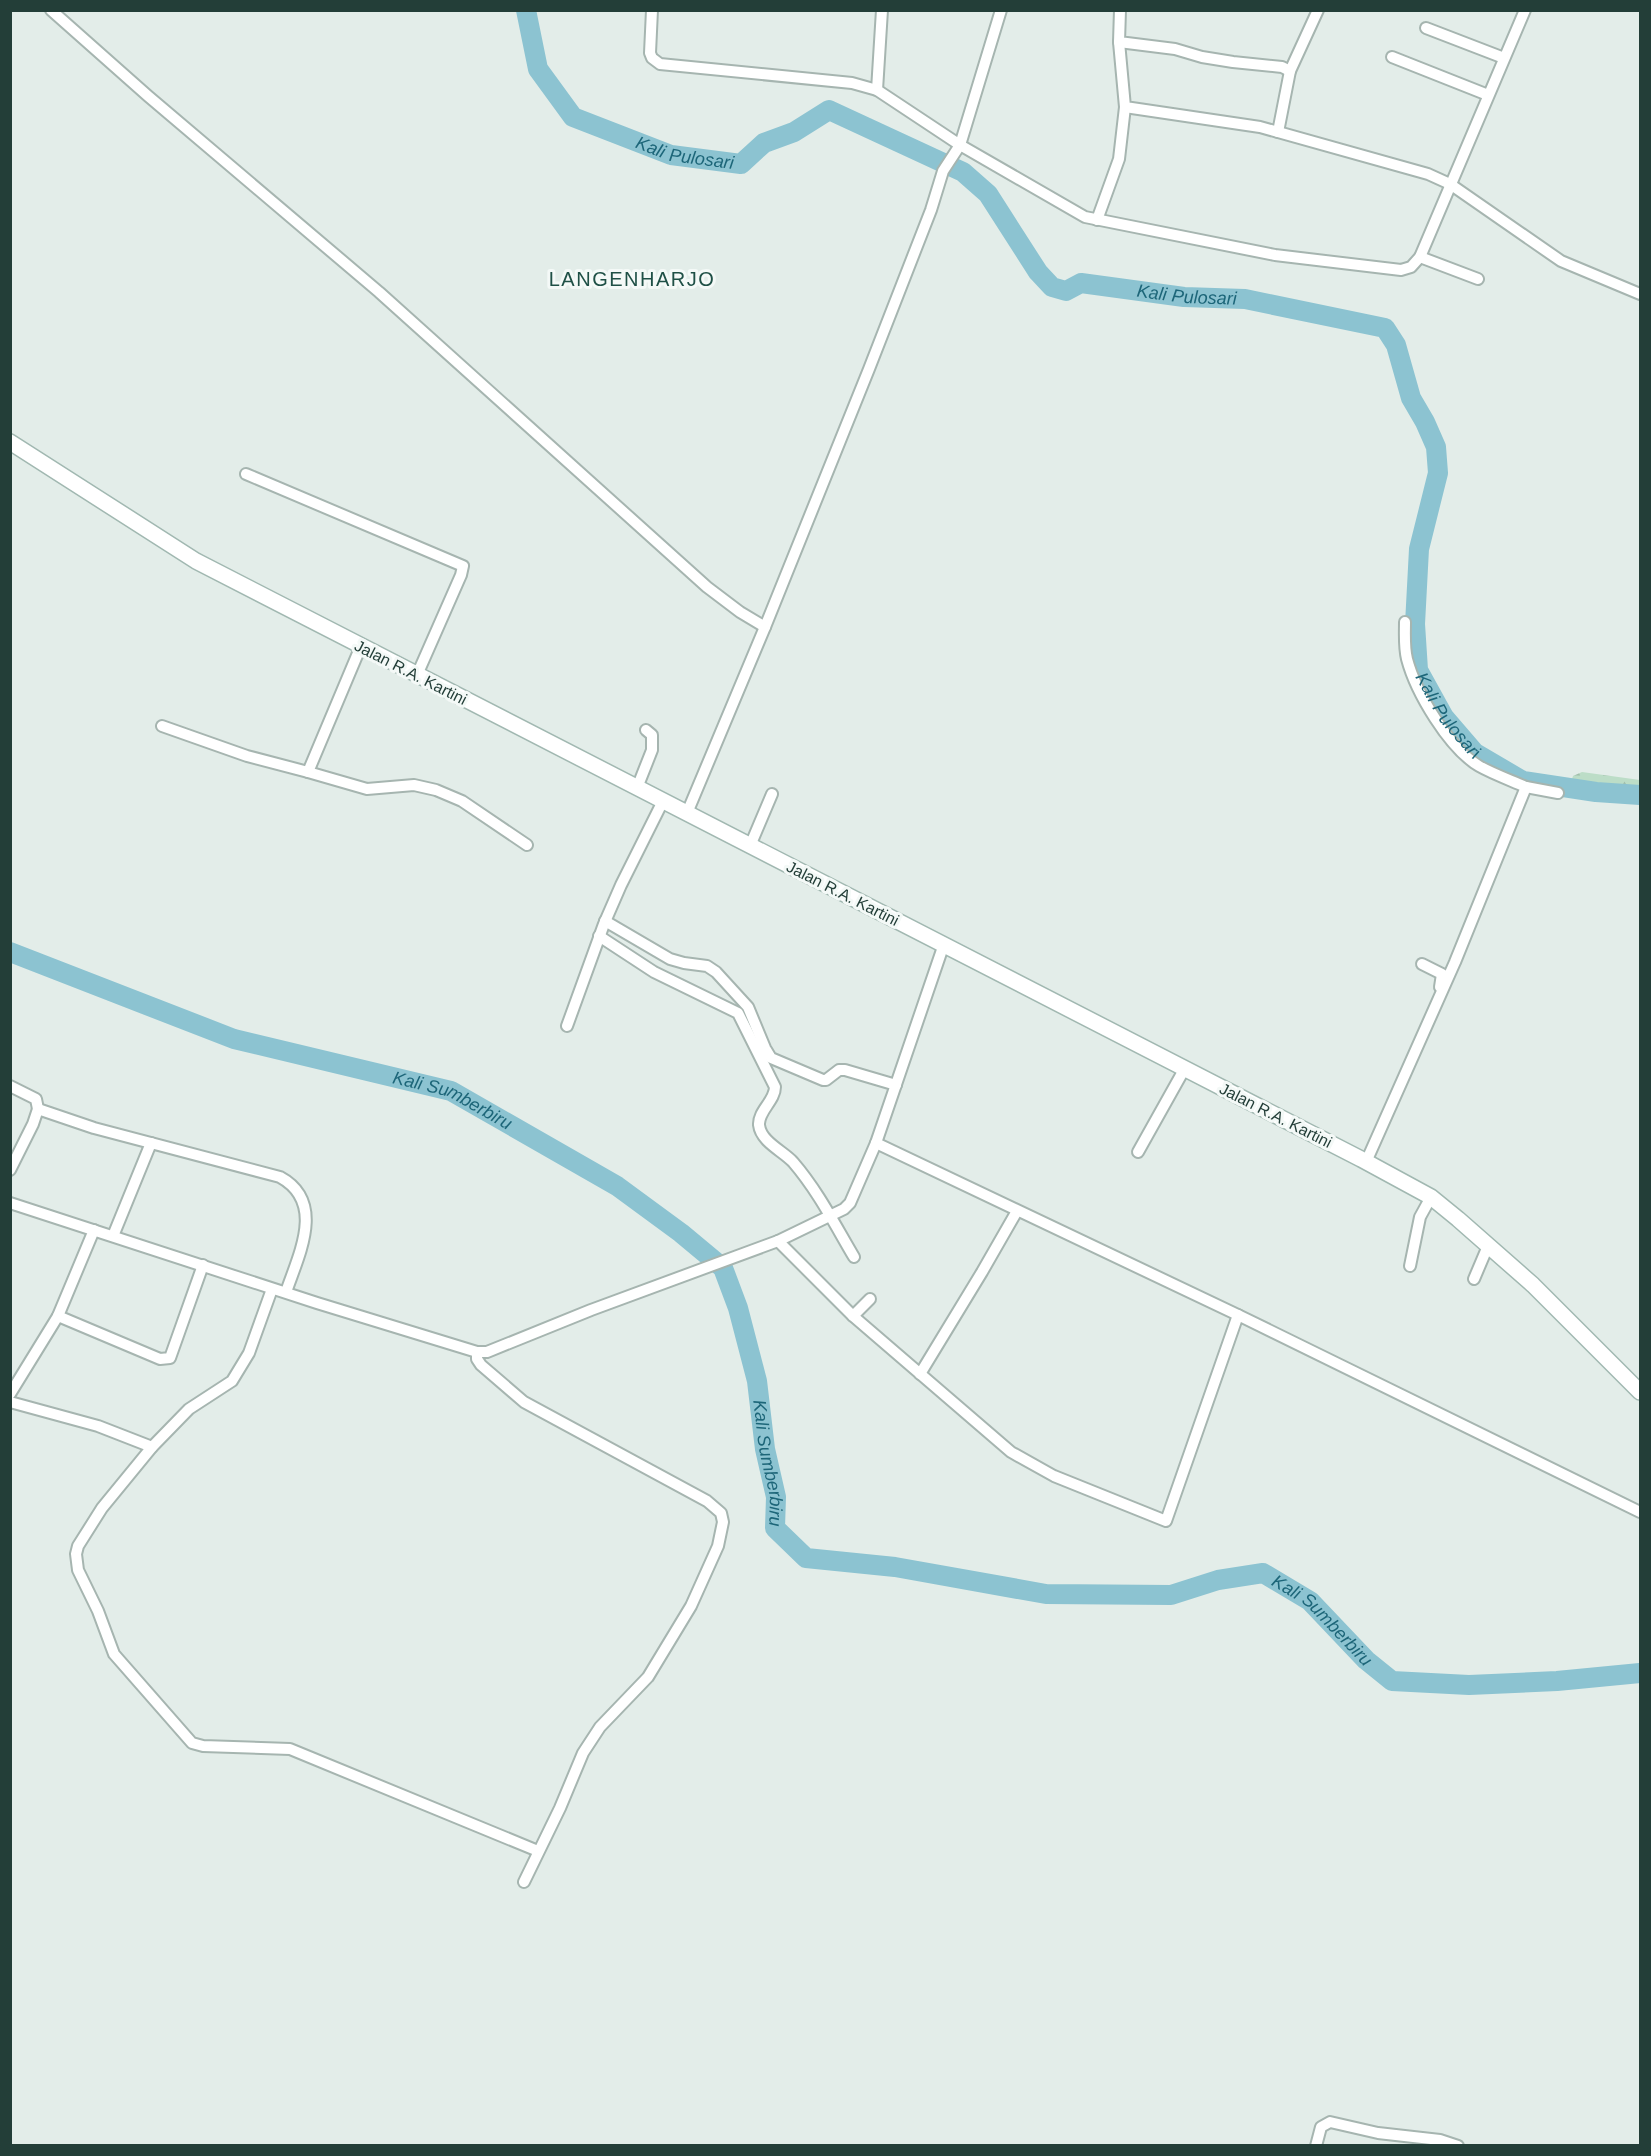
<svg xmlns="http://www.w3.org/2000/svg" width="1651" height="2156" viewBox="0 0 1651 2156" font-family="Arial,sans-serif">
<defs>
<pattern id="forest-firs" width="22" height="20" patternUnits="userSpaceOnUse" patternTransform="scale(1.5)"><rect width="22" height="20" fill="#bcddc7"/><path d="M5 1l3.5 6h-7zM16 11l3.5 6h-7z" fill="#a1bfac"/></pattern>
</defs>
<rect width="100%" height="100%" fill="#e3ede9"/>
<!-- forest -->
<path fill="url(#forest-firs)" d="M1582,772L1640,780V795L1572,789L1571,782L1573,776Z"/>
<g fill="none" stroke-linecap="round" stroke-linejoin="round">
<!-- river -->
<g stroke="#8cc3d1" stroke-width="20">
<path id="s1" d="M526,10L538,69L573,117L671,155L741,164L764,143L794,132L829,110L963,172L988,194L1038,272L1052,287L1066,291L1081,283L1184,297L1245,299L1385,328L1396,345L1411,398L1425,422L1436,447L1438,473L1419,549L1415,624L1418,670L1444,717L1475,753L1523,781L1596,792L1640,795"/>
<path id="s2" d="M10,952L234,1039L451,1091L617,1186L681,1233L723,1268L738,1308L757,1381L765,1449L776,1497L775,1528L806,1558L895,1567L1046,1594L1171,1595L1218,1580L1263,1573L1310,1601L1366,1660L1392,1681L1469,1685L1557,1681L1640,1673"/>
</g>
<!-- street casing -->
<g stroke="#a6b5b0" stroke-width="14">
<g id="street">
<path d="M51,10L148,96L379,292L707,587L740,612L765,627"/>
<path d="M652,10L650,53L652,58L660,64L852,83L877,90L960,145L1001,10"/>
<path d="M1120,10L1119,42L1175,49L1202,57L1233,62L1282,67L1290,71"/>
<path d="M1426,28L1504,58"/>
<path d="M1119,42L1125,107L1260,127L1428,174L1450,184L1561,261L1640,294"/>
<path d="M1392,57L1488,95"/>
<path d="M877,90L882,10"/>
<path d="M1278,132L1290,71L1318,10"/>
<path d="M1097,220L1119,159L1125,107"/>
<path d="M1420,257L1478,279"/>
<path d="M246,474L463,566L461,575L417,675"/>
<path d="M361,646L308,772L367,789L414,785L436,790L462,801L527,845"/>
<path d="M162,726L247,756L308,772"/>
<path d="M1526,787L1558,793"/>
<path d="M637,788L652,750V735L646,730"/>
<path d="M687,813L765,627L869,369L931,210L943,171L960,145L1085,217L1275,255L1401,270L1411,267L1420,257L1525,10"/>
<path d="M750,846L772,794"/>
<path d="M605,921L670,959L684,963L707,966L716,972L748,1007L765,1048L771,1058L823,1080H826L839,1070H845L896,1085"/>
<path d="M599,936L654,972L738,1013L775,1087C775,1101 758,1111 759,1125C761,1142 783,1151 793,1162C818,1191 835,1225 854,1257"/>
<path d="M1422,964L1442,974L1440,987"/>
<path d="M567,1026L604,924L621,885L663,801"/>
<path d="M10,1086L36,1099L38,1109"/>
<path d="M876,1143L1238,1315L1640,1512"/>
<path d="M1138,1152L1185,1068"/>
<path d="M1366,1162L1455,962L1526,787C1510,780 1493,774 1479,766C1449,748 1416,693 1407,659C1404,647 1405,634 1405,622"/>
<path d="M10,1170L33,1124L38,1109L94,1128L280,1177C326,1202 299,1254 286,1292"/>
<path d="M10,1203L317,1303L477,1352H487L591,1310L778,1241L844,1209L850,1203L876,1143L944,944"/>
<path d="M113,1236L151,1143"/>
<path d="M778,1241L853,1316L1011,1452L1054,1476L1166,1521L1238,1315"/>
<path d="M1410,1266L1420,1217L1431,1197"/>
<path d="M1474,1279L1488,1246"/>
<path d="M272,1289L249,1353L232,1381L189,1409L152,1447L102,1508L78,1546L76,1554L78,1570L98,1611L114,1654L192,1743L203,1746L290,1749L538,1851"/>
<path d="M58,1316L160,1359L170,1358L203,1265"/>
<path d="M853,1316L870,1299"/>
<path d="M477,1352V1359L481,1365L524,1402L707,1501L721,1513L723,1522L718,1546L691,1606L648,1677L600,1727L583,1753L560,1808L524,1882"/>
<path d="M920,1374L982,1272L1017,1211"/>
<path d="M10,1394L58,1316L94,1230"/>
<path d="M10,1402L98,1426L152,1447"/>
<path d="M1316,2146L1321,2127L1330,2122L1378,2133L1440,2140L1458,2146"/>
</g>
</g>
<!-- secondary casing -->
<g stroke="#a1b8b1" stroke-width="18">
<path id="secondary" d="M10,442L196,561L1361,1159L1431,1197L1458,1219L1533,1285L1640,1392"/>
</g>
<!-- street -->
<use href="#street" stroke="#fff" stroke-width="10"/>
<!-- secondary -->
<use href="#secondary" stroke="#fff" stroke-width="15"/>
</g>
<g text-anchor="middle" stroke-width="6" stroke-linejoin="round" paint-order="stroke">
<!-- street labels -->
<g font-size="16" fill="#233e38" stroke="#f4f9f7">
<text transform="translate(411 672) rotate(27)" y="6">Jalan R.A. Kartini</text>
<text transform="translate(843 893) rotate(27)" y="6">Jalan R.A. Kartini</text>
<text transform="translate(1276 1115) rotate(27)" y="6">Jalan R.A. Kartini</text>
</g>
<!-- water labels -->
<g font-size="18" font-style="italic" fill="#1d6679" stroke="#f4f9f7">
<text dy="6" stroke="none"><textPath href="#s1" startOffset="238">Kali Pulosari</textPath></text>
<text dy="6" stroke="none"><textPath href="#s1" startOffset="832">Kali Pulosari</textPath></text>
<text dy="6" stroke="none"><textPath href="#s1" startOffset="1444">Kali Pulosari</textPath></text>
<text dy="6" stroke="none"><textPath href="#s2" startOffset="468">Kali Sumberbiru</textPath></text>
<text dy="6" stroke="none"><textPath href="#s2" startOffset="990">Kali Sumberbiru</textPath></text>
<text dy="6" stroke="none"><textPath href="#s2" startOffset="1638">Kali Sumberbiru</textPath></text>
</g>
<!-- quarter labels -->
<g font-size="20" letter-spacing="1.5" fill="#1f5046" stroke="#f4f9f7">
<text x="632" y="286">LANGENHARJO</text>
</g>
</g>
<!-- border -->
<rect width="1651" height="2156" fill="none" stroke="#233e38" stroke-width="24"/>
</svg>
